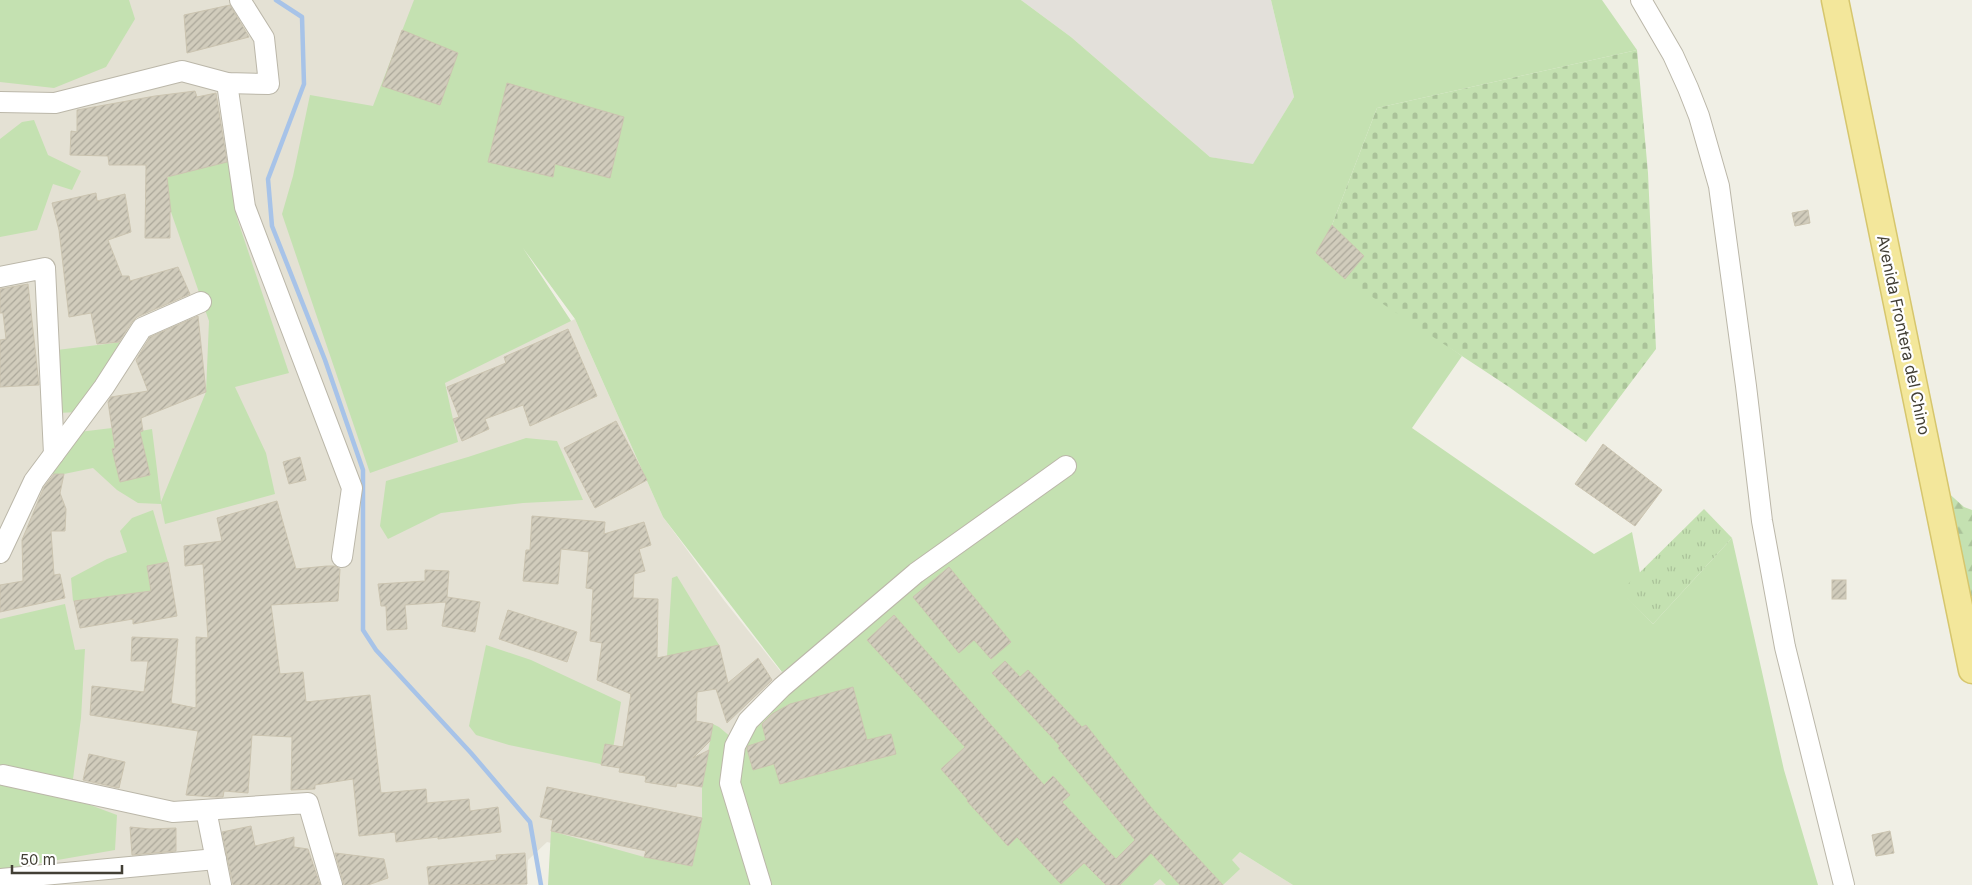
<svg xmlns="http://www.w3.org/2000/svg" width="1972" height="885" viewBox="0 0 1972 885" font-family="Inter,sans-serif">
<defs>
<pattern id="forest-firs" width="22" height="20" patternUnits="userSpaceOnUse" patternTransform="scale(1.25)"><rect width="22" height="20" fill="#c4e1b1"/><path d="M5 1l3.5 6h-7zM16 11l3.5 6h-7z" fill="#aac299"/></pattern>
<pattern id="cemetery-stones" width="16" height="16" patternUnits="userSpaceOnUse" patternTransform="scale(1.25)"><rect width="16" height="16" fill="#c4e1b1"/><path d="M2 7V4a2 2 0 0 1 4 0v3zM10 15v-3a2 2 0 0 1 4 0v3z" fill="#aac299"/></pattern>
<pattern id="park-tufts" width="24" height="20" patternUnits="userSpaceOnUse" patternTransform="scale(1.25)"><rect width="24" height="20" fill="#c4e1b1"/><path d="M3 7l-1-3M5 7V3M7 7l1-3M15 17l-1-3M17 17v-4M19 17l1-3" fill="none" stroke="#aac299"/></pattern>
<pattern id="building-hatch" width="6" height="6" patternUnits="userSpaceOnUse" patternTransform="scale(1.25)"><rect width="6" height="6" fill="#d1ccbc"/><path d="M-1 1l2-2M0 6l6-6M5 7l2-2" fill="none" stroke="#aba79a"/></pattern>
</defs>
<rect width="100%" height="100%" fill="#f0efe5"/>
<!-- residential -->
<path fill="#e4e1d4" d="M0,0H480L513,234L571,321L575,319L663,517L723,599L781,672L949,556L1229,862L1240,852L1293,885H1097L702,878L547,842L528,860L527,885H0Z"/>
<!-- industrial -->
<path fill="#e3e0da" d="M1021,0H1271L1294,97L1253,165L1210,157L1071,37Z"/>
<!-- grass -->
<g fill="#c4e1b1">
<path d="M0,0H129L135,19L106,67L54,88L0,82Z"/>
<path d="M414,0H1021L1071,37L1210,157L1253,164L1294,97L1271,0H1602L1637,50L1377,108L1332,225L1316,253L1462,356L1412,428L1594,554L1632,532L1640,573L1621,592L1653,624L1732,538L1784,770L1818,885H1293L1240,852L1232,860L1240,869L1223,885H1166L1160,879L1153,885H548L551,831L644,857L692,866L702,818V787L713,724L719,727L732,738L942,561L782,672L663,517L575,319L523,248L571,321L445,383L458,442L370,473L282,214L293,176L310,95L373,106Z"/>
<path d="M34,120L48,155L81,171L72,190L53,184L37,230L0,237V139L22,122Z"/>
<path d="M230,161L237,218L289,373L235,387L266,453L275,494L165,524L161,504L138,503L117,490L93,468L64,474H51L79,432L112,428L113,436L152,429L161,502L206,392L209,321L171,212L167,177Z"/>
<path d="M122,342L78,412L58,413L57,350Z"/>
<path d="M526,438L557,441L583,500L523,503L441,513L388,539L380,526L386,481L468,457Z"/>
<path d="M153,510L168,562L147,566L151,591L73,601L71,578L107,559L127,552L120,531L132,518Z"/>
<path d="M677,576L719,645L667,657L672,578Z"/>
<path d="M65,604L75,650L85,649L81,718L73,779L74,799L117,815L115,850L0,870V619Z"/>
<path d="M486,645L531,660L621,702L610,766L509,745L476,735L469,726Z"/>
</g>
<!-- forest -->
<path fill="url(#forest-firs)" d="M1945,490L1964,507L1972,510V624Z"/>
<!-- cemetery -->
<path fill="url(#cemetery-stones)" d="M1637,50L1648,173L1656,349L1586,442L1509,387L1345,279L1316,253L1332,225L1377,108Z"/>
<!-- park -->
<path fill="url(#park-tufts)" d="M1704,509L1732,538L1653,624L1620,592Z"/>
<g fill="none" stroke-linecap="round" stroke-linejoin="round">
<!-- stream -->
<path stroke="#a7c3e8" stroke-width="4.5" d="M276,0L302,17L304,84L268,179L272,226L325,360L363,470V630L376,650L471,753L530,822L541,885"/>
</g>
<!-- building -->
<g fill="url(#building-hatch)" stroke="#cbc4b0">
<path d="M230,5L249,37L187,53L184,15Z"/>
<path d="M402,30L458,53L440,105L382,86Z"/>
<path d="M507,83L624,117L610,178L555,164L553,177L488,162Z"/>
<path d="M195,91L197,97L216,93L227,162L167,177L171,212H170V238H145L146,165H109L108,156L70,155L71,131L77,132V110L155,96Z"/>
<path d="M96,193L97,201L125,194L131,232L108,240L122,276H129L130,281L178,267L190,294L137,317L132,322L119,342L97,344L91,313L69,317L59,230L52,203Z"/>
<path d="M1808,210L1810,223L1795,226L1792,213Z"/>
<path d="M1332,225L1364,256L1345,279L1316,253Z"/>
<path d="M28,284L39,385L0,387V340L6,339L3,313H0V289Z"/>
<path d="M198,316L206,392L141,418L143,431L140,432L150,475L120,482L112,449L115,448L108,402L111,397L148,391L136,360L150,337Z"/>
<path d="M568,329L597,396L530,426L523,405L485,419L489,429L462,441L453,419L459,417L447,387L506,363L504,357Z"/>
<path d="M616,421L647,480L595,508L564,448Z"/>
<path d="M1603,444L1662,490L1635,526L1575,484Z"/>
<path d="M300,457L306,480L289,484L283,462Z"/>
<path d="M54,474H64L60,493L66,509L65,531H51L54,575L60,574L65,598L0,612V585L23,581L22,540L44,487Z"/>
<path d="M277,501L296,569L327,566H335L340,569L338,601L271,605L280,674L303,672L306,702L370,695L381,793L426,789L427,803L469,799L470,811L498,807L501,832L438,839V837L396,842L395,832L359,836L353,779L315,785V789L291,790L292,737L252,735L248,793L224,791L223,797H214L186,795L198,731L90,715L92,686L144,692L148,661H131L132,637L178,639L171,703L196,708V637L208,638L203,564L185,566L184,546L222,541L217,518Z"/>
<path d="M532,516L605,522L604,534L644,522L651,545L639,549L645,571L634,574L633,598L658,599L657,658L719,645L728,683L758,658L772,680L727,723L716,689L697,692L696,721L713,724L710,741L693,758L709,750L702,787L677,783L676,787L645,782L646,776L619,772L620,768L601,765L605,744L623,747L631,694L597,680L602,643L590,641L593,589L586,588L589,552L561,549L558,584L523,581L526,550H530Z"/>
<path d="M168,562L177,616L133,624V619L80,628L74,601L151,591L147,566Z"/>
<path d="M949,567L1011,642L991,659L974,640L959,653L913,597Z"/>
<path d="M425,570L449,571L447,597L480,602L475,632L442,626L446,602L405,605L407,629L387,630L386,606H381L378,584L425,581Z"/>
<rect x="1832" y="580" width="14" height="19"/>
<path d="M508,610L577,632L567,662L499,639Z"/>
<path d="M894,615L1044,785L1053,776L1070,795L1062,802L1116,859L1135,840L1058,748L1060,746L992,673L1005,661L1020,677L1028,670L1082,727L1086,725L1154,811L1223,885H1180L1151,853L1120,885H1106L1084,863L1061,884L1017,837L1008,846L967,801L968,800L941,769L965,747L867,640Z"/>
<path d="M853,687L867,740L891,734L896,754L780,784L774,764L753,770L747,749L748,746L766,740L762,724L772,714L790,704Z"/>
<path d="M89,754L125,762L119,788L83,780Z"/>
<path d="M547,787L702,818L692,866L644,857L646,851L551,831L553,820L540,817Z"/>
<path d="M251,826L255,846L294,837V847L308,849L320,885H233L222,832Z"/>
<path d="M130,827L150,829L176,828V851L132,855Z"/>
<path d="M1890,831L1894,853L1876,856L1872,835Z"/>
<path d="M335,853L384,859L388,878L368,885H344Z"/>
<path d="M525,853L527,884L429,885L427,867L497,860L496,855Z"/>
</g>
<g fill="none" stroke-linecap="round" stroke-linejoin="round">
<!-- minor casing -->
<g stroke="#bbb7a9" stroke-width="22">
<g id="minor">
<path d="M1641,0L1673,55L1688,88L1699,116L1719,186L1746,386L1762,521L1785,647L1844,885"/>
<path d="M227,83L245,207L352,488L342,557"/>
<path d="M0,102L55,103L182,71L227,83L269,84L264,38L240,0"/>
<path d="M0,277L45,268L54,454"/>
<path d="M0,553L34,481L104,387L142,328L201,302"/>
<path d="M3,775L173,812L308,803L332,885"/>
<path d="M206,810L221,885"/>
<path d="M0,879L216,859"/>
<path d="M761,885L730,783L735,746L748,721L782,687L916,573L1066,466"/>
</g>
</g>
<!-- major casing -->
<g stroke="#d6c66d" stroke-width="29">
<path id="major" d="M1835,0L1972,670"/>
</g>
<!-- minor -->
<use href="#minor" stroke="#fff" stroke-width="20"/>
<!-- major -->
<use href="#major" stroke="#f3e79b" stroke-width="26"/>
</g>
<g text-anchor="middle" stroke-width="4.5" stroke-linejoin="round" paint-order="stroke">
<!-- street labels -->
<g font-size="16" fill="#423f35" stroke="#fff">
<text transform="translate(1904 335) rotate(78)" y="6">Avenida Frontera del Chino</text>
</g>
</g>
<!-- scale -->
<path d="M12 865v8h110v-8" fill="none" stroke="#423f35" stroke-width="2.5"/>
<text x="20" y="865" font-size="15" fill="#423f35" stroke="#ffffff" stroke-width="4" paint-order="stroke">50 m</text>
</svg>
